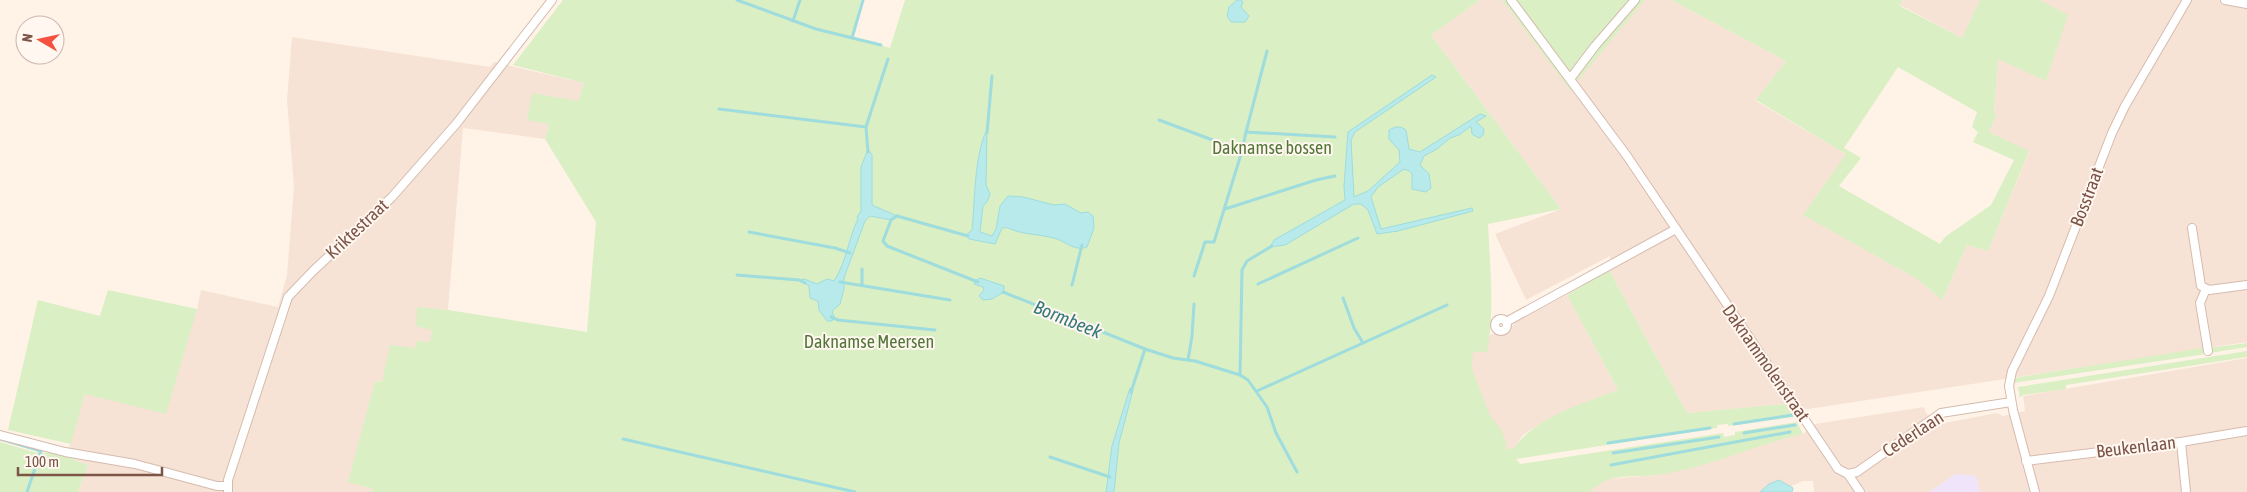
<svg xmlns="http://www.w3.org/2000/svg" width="2247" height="492" viewBox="0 0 2247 492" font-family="'Asap Condensed',sans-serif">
<rect width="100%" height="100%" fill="#fff3e7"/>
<!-- residential -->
<g fill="#f7e3d5">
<path d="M1480,0H1502L1570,89L1645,0H1671L1786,61L1756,101L1846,154L1804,215L1917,279L1942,300L1967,245L1988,251L2029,152L1989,132L1997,115L1994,114L1998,58L2046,81L2067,15L2040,0H2247V342L1789,412L1785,404L1687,413L1609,270L1610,256L1526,300L1495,234L1561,209L1431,35Z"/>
<path d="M1902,0H1980L1962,38L1900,5Z"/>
<path d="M292,37L490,67L494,62L584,83L578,101L549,124L545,139L463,128L448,310L417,308L432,330L430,343L415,348L382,382L375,381L349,482L373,489L372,492H78L88,465L74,460L75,456L67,455L85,394L197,309L201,290L278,307L287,275L294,187L287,100Z"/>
<path d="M1567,295L1618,390L1542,423L1523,435L1514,448L1505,450L1473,381L1469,368L1475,343L1492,334L1505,335L1516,322Z"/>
<path d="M2247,358V492H1814L1813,481H1803L1778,492H1590L1600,483L1608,479L1656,475L1717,460L1770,441L1803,434L1815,424L1924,407L1926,413L1939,424L1997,413L2003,416L2025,411L2023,396Z"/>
</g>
<!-- education -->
<path fill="#f0e4fb" d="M1956,474L1976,476L1980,492H1929Z"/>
<!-- green -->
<g fill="#daefc3" fill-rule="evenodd">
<path d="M563,0H861L852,36L890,48L905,0H1480L1431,35L1561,209L1488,224C1490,267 1495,310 1487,352H1473L1472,369L1490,416L1501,429L1507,445L1505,449L1514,448C1537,416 1582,404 1618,390L1567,295L1609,270L1687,413L1785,404L1794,417L1728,426V424L1717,425V428L1516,459L1520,464L1723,433L1724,437L1735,435V432L1797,422L1803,434C1753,445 1706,469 1655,475C1629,478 1610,472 1590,492H372L373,489L348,482L375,381L382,382L390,345L415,348L416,341L430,342L432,330L416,326L417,307L448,310L587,332L596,222L545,139L549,124L527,120L532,93L578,101L584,83L513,65Z"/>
<path d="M1502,0H1645L1570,90Z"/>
<path d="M1671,0H1902L1900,6L1962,38L1980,0H2040L2068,15L2046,81L1998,59L1994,113L1997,115L1989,132L2029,151L1988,251L1967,245L1942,300L1917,279L1803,215L1846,154L1756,100L1786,61ZM1898,67L1977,112L1972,127L1978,132L1973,142L2014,160L1991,205L1945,237L1940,244L1839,186L1861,158L1844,148Z"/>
<path d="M108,290L197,309L166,414L85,394L71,444L8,430L38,300L100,316Z"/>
<path d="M2247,343V347L2210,353L2209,348Z"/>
<path d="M2202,348L2206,354L2013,383V379L2020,377Z"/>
<path d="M2247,351V357L2066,385V389L2023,395L2020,398L2018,387Z"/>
<path d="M0,442L34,452L75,455L74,460L88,465L78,492H0Z"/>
</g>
<!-- water -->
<g fill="#b9eaeb" stroke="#9edcde">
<path d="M1237,0H1241L1243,2L1241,7L1249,16L1245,22H1231L1227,16L1229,7Z"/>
<path d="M1432,75L1436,77L1355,132L1351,140L1354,197L1368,191L1400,162L1399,150L1389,139V130C1396,126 1400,126 1406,130L1409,149L1420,152L1480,114L1486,116L1476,122L1484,129L1483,135L1479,138L1472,134L1471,126L1459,135L1450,138L1437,149L1424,156L1420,165L1429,174L1431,188L1426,192L1412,189V174L1409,171L1404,169L1378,187L1371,197L1381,229L1472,208L1473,211L1398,231L1377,234L1368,210L1361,204H1354L1285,245L1270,247L1274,240L1345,200L1344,186L1348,132Z"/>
<path d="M987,129L986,185L990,194L987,202L983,206L980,232L992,236L996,229L1000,206L1008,196L1023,197L1054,205L1065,204L1081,213L1088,212L1093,216L1094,228L1087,247C1073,252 1065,240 1053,238C1040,234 1026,235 1013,230C1008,228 1007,227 1002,228L995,244L969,239L966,235L972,230C975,200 974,157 987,129Z"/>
<path d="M868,149L872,155V205L897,216L891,220L870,216L865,221L844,278V289L840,304L832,311L834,317L832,321H827L819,310L818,301L810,298L809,286L801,280L804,279L817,284L827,279L834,281C847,261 848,239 858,219L857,217L861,211V167Z"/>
<path d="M980,278L1004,286V292L992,299L983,300L979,296L984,290L983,287L974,284L975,281Z"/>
<path d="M1130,388L1133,390L1119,443L1114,492H1106L1112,446Z"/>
<path d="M1779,480L1793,488L1792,492H1760L1769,484Z"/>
</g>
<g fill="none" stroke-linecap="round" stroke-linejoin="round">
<!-- stream -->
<g stroke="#9edcde" stroke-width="3">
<path d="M737,0L816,29L881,45"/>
<path d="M793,21L800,0"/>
<path d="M852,38L863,0"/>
<path d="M1267,51L1246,132L1335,137"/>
<path d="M719,109L866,127"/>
<path d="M1159,120L1242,151L1246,132"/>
<path d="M987,133L992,76"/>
<path d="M868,152L866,127L888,59"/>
<path d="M1225,209L1316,180L1335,176"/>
<path d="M897,216L891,220L883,241L887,246L978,282"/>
<path d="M897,216L968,236"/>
<path d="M749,232L835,248L850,253"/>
<path d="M737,275L799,280L805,283"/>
<path d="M1194,276L1205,242H1214L1242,151"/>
<path d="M840,282L950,300"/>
<path d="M1258,284L1358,238"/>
<path d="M862,285V269"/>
<path d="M1072,285L1082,245"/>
<path d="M1003,292L1145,349L1131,392"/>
<path d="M1343,298L1354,328L1363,343"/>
<path d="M831,317L838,320L935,330"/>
<path d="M1145,349L1173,358L1195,361L1240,375L1248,380L1267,407L1276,433L1297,472"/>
<path d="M1188,360L1192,336L1194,304"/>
<path d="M1240,375L1242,270L1247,261L1272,246"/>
<path d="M1257,391L1447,305"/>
<path d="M1734,424L1793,415"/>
<path d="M1744,433L1795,425"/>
<path d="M0,439L41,451L27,492"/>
<path d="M623,439L855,492"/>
<path d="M1608,443L1710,428"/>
<path d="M1613,453L1719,437"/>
<path d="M1050,457L1110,477"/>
<path d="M1611,465L1790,432"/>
</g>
<!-- minor casing -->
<g stroke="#d5bbae" stroke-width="10">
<g id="minor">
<path d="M1511,0L1627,156L1838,469L1848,474L1860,492"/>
<path d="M2225,0L2247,4"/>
<path d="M1570,79L1595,46L1635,0"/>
<path d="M2192,228L2201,286L2209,290L2247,285"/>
<path d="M2206,289L2200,303L2208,351"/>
<circle cx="1501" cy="325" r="6"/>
<path d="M1506,322L1676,229"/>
<path d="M0,435L65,452L135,464L217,486H228"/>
<path d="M2181,442L2186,492"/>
<path d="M2026,461L2181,442L2247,431"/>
<path d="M1848,474L1857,472L1941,413L2011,402"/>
<path d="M228,492V480L288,297L313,271L392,197L456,124L552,0"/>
<path d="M2035,492L2013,410L2009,386L2012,371L2049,296L2112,133L2125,106L2187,0"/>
</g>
</g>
<!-- minor -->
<use href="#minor" stroke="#fff" stroke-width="8"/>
</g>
<g text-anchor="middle" stroke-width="4" stroke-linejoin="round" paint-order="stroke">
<!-- park labels -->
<g font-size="18" fill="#537739" stroke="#fff7f0">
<text x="1272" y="154">Daknamse bossen</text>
<text x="869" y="348">Daknamse Meersen</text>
</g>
<!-- street labels -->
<g font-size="18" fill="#7c5448" stroke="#fff7f0">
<text transform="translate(2087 197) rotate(-69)" y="6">Bosstraat</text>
<text transform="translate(357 229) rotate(-43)" y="6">Kriktestraat</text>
<text transform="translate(1766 363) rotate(55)" y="6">Daknammolenstraat</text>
<text transform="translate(1913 434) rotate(-33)" y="6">Cederlaan</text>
<text transform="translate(2136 447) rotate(-7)" y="6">Beukenlaan</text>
</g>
<!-- water labels -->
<g font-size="19" font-style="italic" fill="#36797b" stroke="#fff7f0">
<text transform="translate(1068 319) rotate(22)" y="7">Bormbeek</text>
</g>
</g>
<!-- north arrow -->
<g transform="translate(40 40) rotate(279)"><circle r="24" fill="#fff7f0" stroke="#cbb6ad"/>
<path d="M0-4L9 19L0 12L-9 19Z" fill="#f55140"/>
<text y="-8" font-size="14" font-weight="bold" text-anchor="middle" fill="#7c5448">N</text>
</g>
<!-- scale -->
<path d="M18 467v8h144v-8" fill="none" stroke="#7c5448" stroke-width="2.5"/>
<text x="25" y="467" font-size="15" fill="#7c5448" stroke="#fff7f0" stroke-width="4" paint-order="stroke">100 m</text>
</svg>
